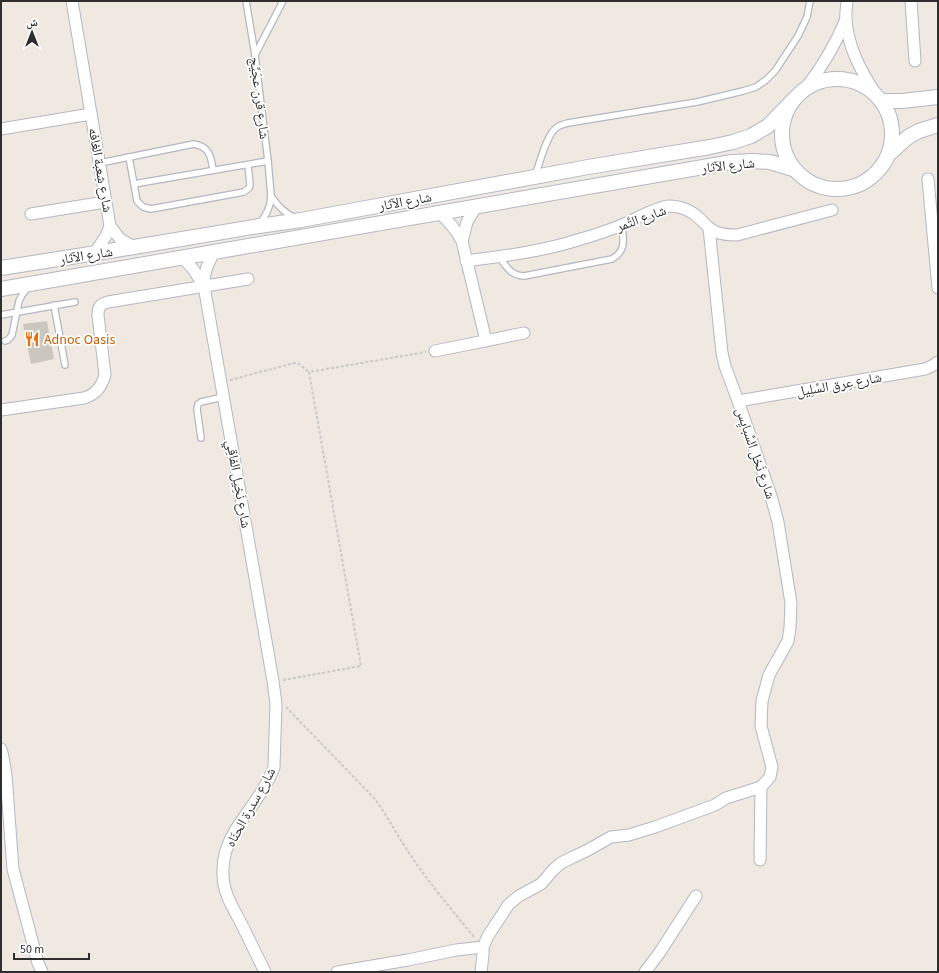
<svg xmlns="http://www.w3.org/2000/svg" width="939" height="973" viewBox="0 0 939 973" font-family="'Source Sans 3','Noto Naskh Arabic',sans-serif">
<rect width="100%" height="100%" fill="#efe9e1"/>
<!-- building -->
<path fill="#cbc7bf" d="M47,321L54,359L31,364L23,324Z"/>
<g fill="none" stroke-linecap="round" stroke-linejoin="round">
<!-- service casing -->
<g stroke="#b4b7c1" stroke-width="8">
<g id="service">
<path d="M246,1L255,55L268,161L271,195L270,204L267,212L260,224"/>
<path d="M255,55L283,1"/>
<path d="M129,157L137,201L143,207L151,209L244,192L249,188L250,185L248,165"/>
<path d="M100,163L194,144C210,147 211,157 213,170"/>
<path d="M535,176C539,165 547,134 556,128C559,125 564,124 568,123L697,102L743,91L756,87L766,80L775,71L798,36L807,17L810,1"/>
<path d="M134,184L268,161"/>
<path d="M271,196C277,205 284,213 295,218"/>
<path d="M499,257C507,267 510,275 524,276L612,259C627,250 623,239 622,225"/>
<path d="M54,305L65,365"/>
<path d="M1,315L75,302"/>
<path d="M5,341L8,340L12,335L19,301L22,295L28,287"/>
<path d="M201,438L197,409L198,404L201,402L223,397"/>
</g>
</g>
<!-- minor casing -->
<g stroke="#b4b7c1" stroke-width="13">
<g id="minor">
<path d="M72,1L110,226L120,239L134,247"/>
<path d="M847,1C847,7 845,14 846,20C848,48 862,73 877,96"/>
<path d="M911,1L915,61"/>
<path d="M805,89C823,66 835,46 846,19"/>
<path d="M1,129L91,114"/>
<path d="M928,179L938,288"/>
<path d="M439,213C449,221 456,230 462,241L486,341"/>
<path d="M31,214L105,202"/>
<path d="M709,228L722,353L725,366L738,401L771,496L778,522L791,603L790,628L788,641L769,675L762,701L761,726L772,767L770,777L761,787L760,860"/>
<path d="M462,241L467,222L476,207"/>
<path d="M214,252C207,266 204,271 204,286L273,681L276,704L274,767C266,789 249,809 236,829C228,842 222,859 223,875C223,892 233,908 241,923C249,939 257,956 265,972"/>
<path d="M94,254L106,236L110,226"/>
<path d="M183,258L193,269L204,286"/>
<path d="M466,261C505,256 544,251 581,239C595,235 610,230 624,224C636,219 656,207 669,206C681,206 692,211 700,219C705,224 709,229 716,232C723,235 730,235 737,235L832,210"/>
<path d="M435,351L524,333"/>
<path d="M738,401L925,369L932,366L938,362"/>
<path d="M1,410L84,398C96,394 101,388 105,375L98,315C98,307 100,304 108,302L248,279"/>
<path d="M1,749L3,757L6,775L13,869L38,963L42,972"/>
<path d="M337,972L408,960L456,950L483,947L488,936L509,904L519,896L541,884L553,870L561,863L573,857L586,851L611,837L629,835L655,827L715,805L726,798L761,787"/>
<path d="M481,972L483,955V947"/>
<path d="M645,972L660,952L696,896"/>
</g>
</g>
<!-- tertiary casing -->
<g stroke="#b4b7c1" stroke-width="16">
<g id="tertiary">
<circle cx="837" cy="134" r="55"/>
<path d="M881,101H902L938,97"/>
<path d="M889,154L908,137L919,131L938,125"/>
<path d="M1,268L134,247L259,226L301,220L588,167L710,147L733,142L751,136L768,126L794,99"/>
<path d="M1,289L732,162L753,161L770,162L793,169"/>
</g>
</g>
<!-- path -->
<g stroke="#c9c9c9" stroke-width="2" stroke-dasharray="3 2" stroke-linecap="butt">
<path d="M230,380L294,363L299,364L309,372"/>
<path d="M283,680L361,666L309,372L426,352"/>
<path d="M286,707L374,798C387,815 397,835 409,853C429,883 452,910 475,938"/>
</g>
<!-- service -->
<use href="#service" stroke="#fff" stroke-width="5.5"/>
<!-- minor -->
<use href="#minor" stroke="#fff" stroke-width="11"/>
<!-- tertiary -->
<use href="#tertiary" stroke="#fff" stroke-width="14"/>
</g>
<!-- icons -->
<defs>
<g id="restaurant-bare" transform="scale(1.2)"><path d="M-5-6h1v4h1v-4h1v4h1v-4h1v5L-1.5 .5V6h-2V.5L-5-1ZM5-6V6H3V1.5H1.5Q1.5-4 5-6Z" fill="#e8710a" stroke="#fff" stroke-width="2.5" paint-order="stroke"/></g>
</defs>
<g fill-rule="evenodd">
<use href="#restaurant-bare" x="32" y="339"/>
</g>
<g text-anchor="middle" stroke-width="3.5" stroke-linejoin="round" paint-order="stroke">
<!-- street labels -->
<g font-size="14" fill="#2e2e2e" stroke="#fff">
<text transform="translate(260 98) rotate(83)" y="5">شارع قرن عجَيِّج</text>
<text transform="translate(728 165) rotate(-6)" y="5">شارع الآثار</text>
<text transform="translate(101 170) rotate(80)" y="5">شارع شِعبة الغافه</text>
<text transform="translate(405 201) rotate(-10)" y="5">شارع الآثار</text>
<text transform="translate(641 218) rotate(-20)" y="5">شارع التَّمر</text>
<text transform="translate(86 255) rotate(-9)" y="5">شارع الآثار</text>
<text transform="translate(839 384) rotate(-10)" y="5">شارع عِرق السِّلِيل</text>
<text transform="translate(756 453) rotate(71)" y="5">شارع نَخل السِّبايِس</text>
<text transform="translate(239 484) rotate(80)" y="5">شارع نَخِيل الفاقِي</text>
<text transform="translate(250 807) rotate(-61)" y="5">شارع سدرة الحنّاه</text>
</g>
<!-- food labels -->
<g font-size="14" fill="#c56008" stroke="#fff" text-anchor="start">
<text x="44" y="344">Adnoc Oasis</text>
</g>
</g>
<!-- border -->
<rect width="939" height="973" fill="none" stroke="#2e2e2e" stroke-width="4"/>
<!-- north arrow -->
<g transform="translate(32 32)" stroke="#ffffff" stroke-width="3" paint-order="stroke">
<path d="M0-3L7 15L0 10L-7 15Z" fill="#2e2e2e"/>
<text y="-6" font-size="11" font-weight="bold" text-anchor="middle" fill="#2e2e2e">ش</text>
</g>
<!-- scale -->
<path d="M14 953v6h75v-6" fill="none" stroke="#2e2e2e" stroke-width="2"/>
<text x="20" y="953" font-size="12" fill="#2e2e2e" stroke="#ffffff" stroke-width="3" paint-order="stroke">50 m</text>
</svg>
